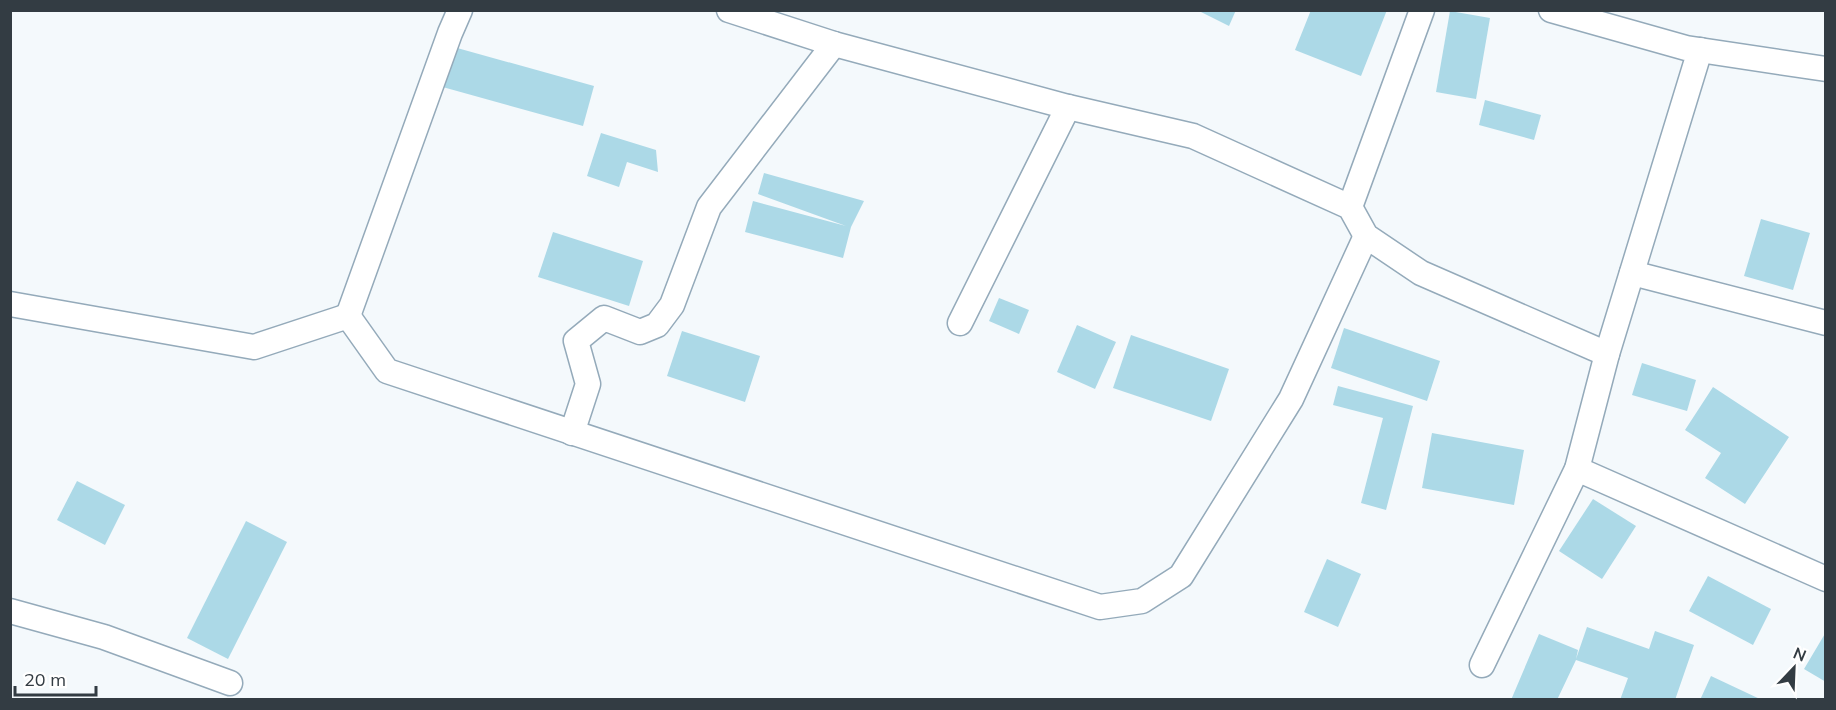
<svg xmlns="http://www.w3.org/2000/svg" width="1836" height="710" viewBox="0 0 1836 710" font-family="Mulish,sans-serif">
<rect width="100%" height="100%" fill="#f4f9fc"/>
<!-- building -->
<g fill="#acd9e7">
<path d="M1197,10H1236L1229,26Z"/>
<path d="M1311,10H1387L1361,76L1295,50Z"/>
<path d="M1450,11L1490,18L1476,99L1436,92Z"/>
<path d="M450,46L594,86L583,126L439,86Z"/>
<path d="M1485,100L1541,115L1534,140L1479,125Z"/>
<path d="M601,133L656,150L658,172L627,162L619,187L587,176Z"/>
<path d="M764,173L864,201L851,227L843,258L745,232L753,201L846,226L758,194Z"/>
<path d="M1761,219L1810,233L1793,290L1744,276Z"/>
<path d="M553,232L643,261L629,306L538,277Z"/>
<path d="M999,298L1029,310L1019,334L989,321Z"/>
<path d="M1077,325L1116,342L1095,389L1057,372Z"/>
<path d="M1344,328L1440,361L1427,401L1331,368Z"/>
<path d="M682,331L760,356L745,402L667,376Z"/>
<path d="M1131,335L1229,369L1211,421L1113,388Z"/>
<path d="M1642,363L1696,380L1687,411L1632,395Z"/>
<path d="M1338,386L1413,406L1386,510L1361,503L1383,418L1333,405Z"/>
<path d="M1713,387L1789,437L1745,504L1705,478L1721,453L1685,430Z"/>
<path d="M1432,433L1524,450L1514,505L1422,488Z"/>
<path d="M77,481L125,505L105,545L57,520Z"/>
<path d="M1593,499L1636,526L1602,579L1559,551Z"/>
<path d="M246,521L287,542L228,659L187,638Z"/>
<path d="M1327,559L1361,574L1338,627L1304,612Z"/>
<path d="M1708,576L1771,609L1753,645L1689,611Z"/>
<path d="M1587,627L1649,649L1655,631L1694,645L1675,700H1620L1628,678L1576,660L1557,700H1511L1539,634L1578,650L1576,659Z"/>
<path d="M1826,632V682L1804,669Z"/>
<path d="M1711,676L1762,700H1700Z"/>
</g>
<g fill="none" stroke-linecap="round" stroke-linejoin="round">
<!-- street casing -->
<g stroke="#94aaba" stroke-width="27">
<g id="street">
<path d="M729,10L834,44L1068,107L1193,136L1350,207L1366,236L1421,273L1607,354"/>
<path d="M1551,10L1686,48L1826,69"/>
<path d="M1350,207L1422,10"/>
<path d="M1632,273L1826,323"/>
<path d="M10,304L254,347L348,316L387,371L1100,607L1142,601L1181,576L1291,399L1366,236"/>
<path d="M348,316L450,33L460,10"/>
<path d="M960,323L1068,107"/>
<path d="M572,433L588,384L576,341L604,318L640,332L657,325L672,305L709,207L834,44"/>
<path d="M1577,469L1826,579"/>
<path d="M10,611L104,637L230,683"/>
<path d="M1482,665L1577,469L1607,354L1700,50"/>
</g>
</g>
<!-- street -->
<use href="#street" stroke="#fff" stroke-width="24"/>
</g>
<!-- border -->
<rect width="1836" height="710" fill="none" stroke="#333c43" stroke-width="24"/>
<!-- north arrow -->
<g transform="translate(1794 668) rotate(23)" stroke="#ffffff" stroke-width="4.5" paint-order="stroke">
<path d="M0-4.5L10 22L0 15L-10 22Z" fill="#333c43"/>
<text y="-9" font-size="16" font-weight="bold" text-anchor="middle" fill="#333c43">N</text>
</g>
<!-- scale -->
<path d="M15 686v9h81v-9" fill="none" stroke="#333c43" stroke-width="3"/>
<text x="24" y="686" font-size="18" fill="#333c43" stroke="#ffffff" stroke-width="4.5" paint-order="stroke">20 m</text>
</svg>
